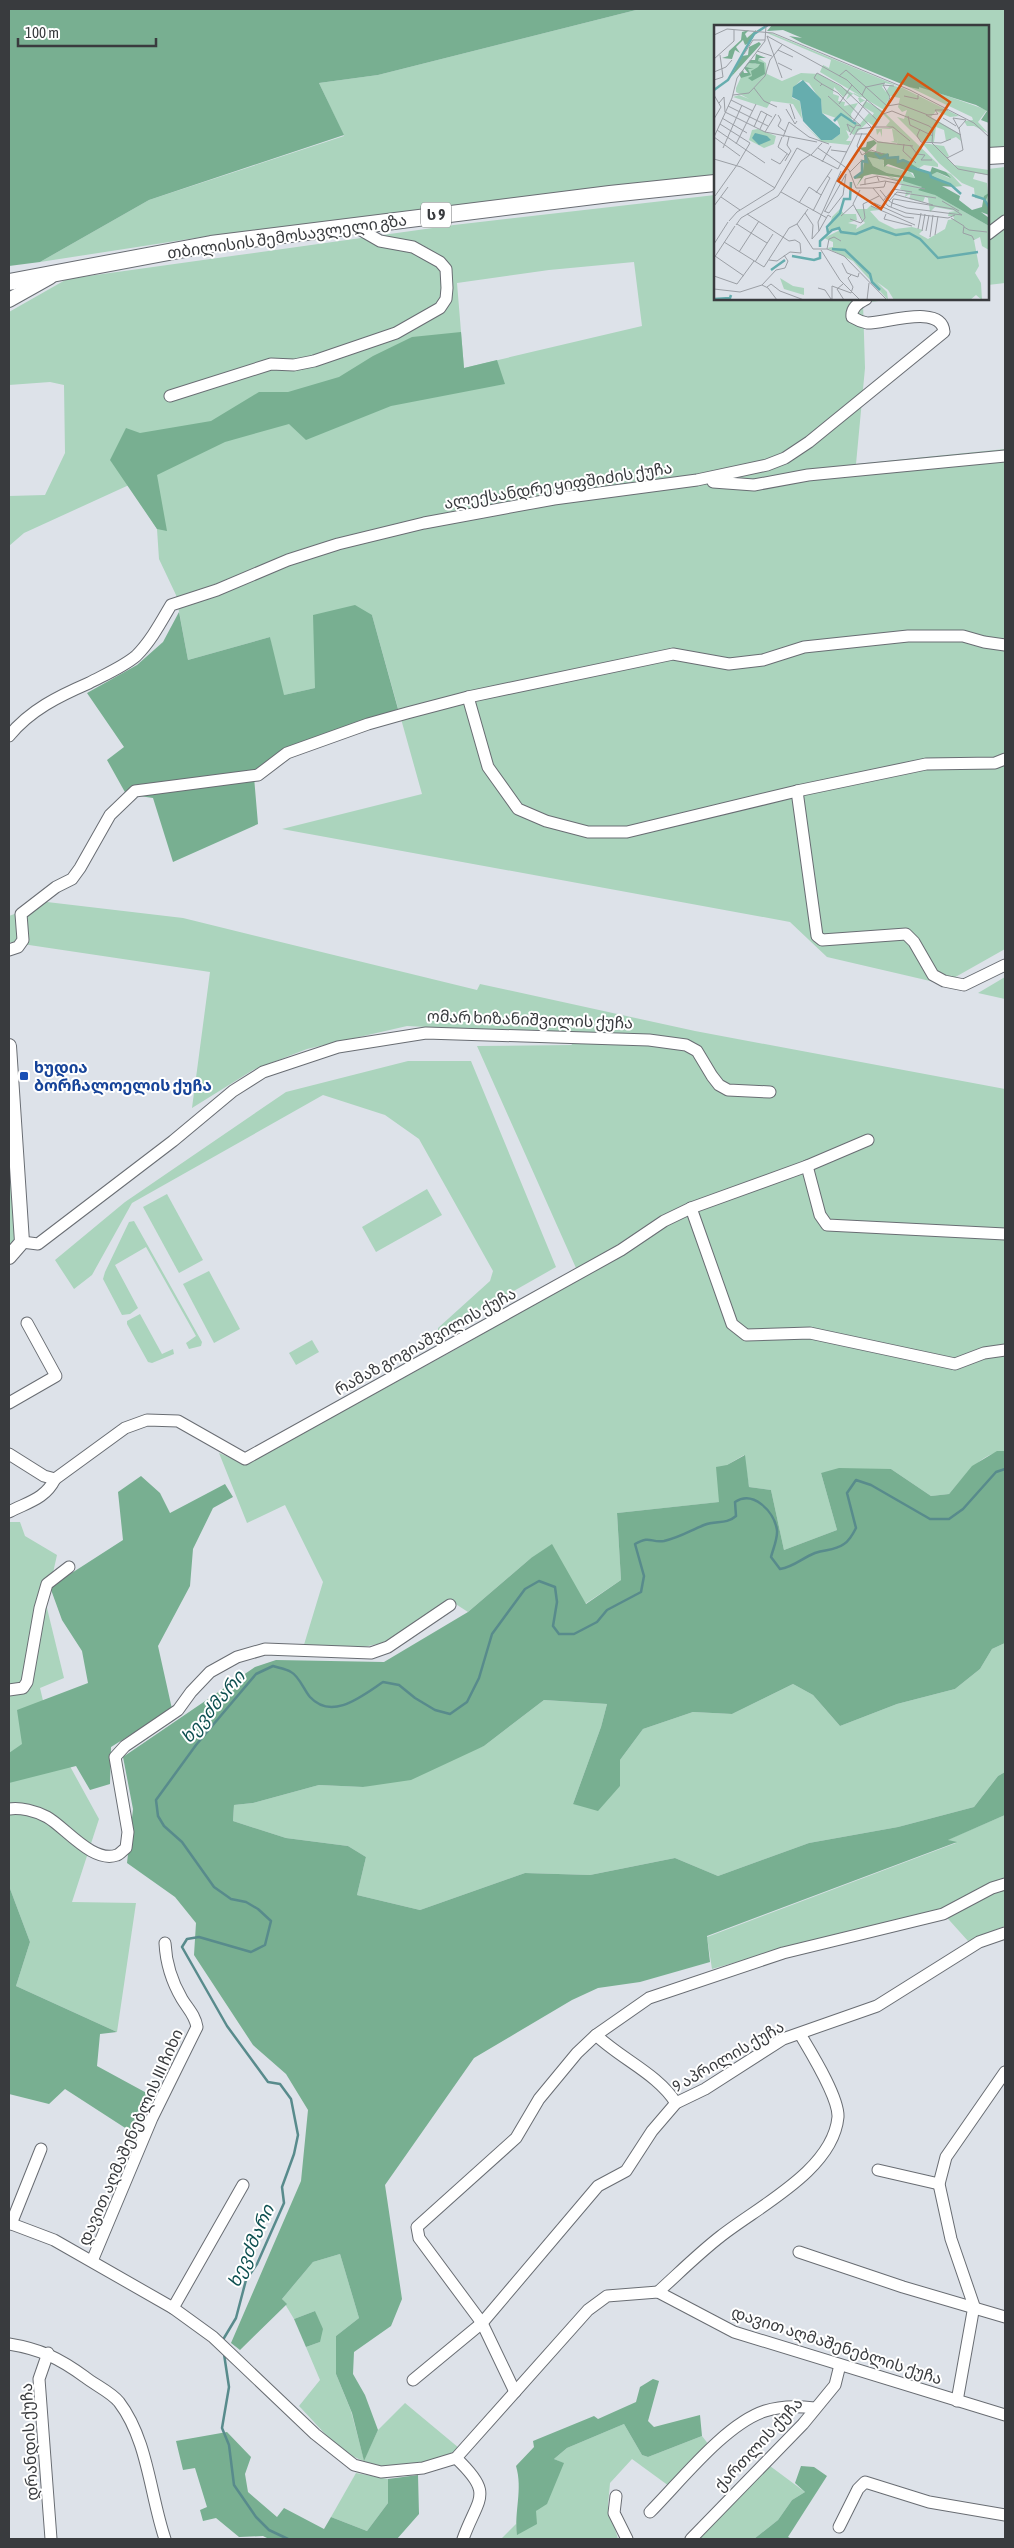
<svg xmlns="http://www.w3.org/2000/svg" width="1014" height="2548" viewBox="0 0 1014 2548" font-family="'Asap Condensed','Noto Sans Georgian',sans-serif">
<rect width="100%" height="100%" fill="#dde2e9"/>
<!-- green -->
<g fill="#abd4bd" fill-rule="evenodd">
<path d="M640,9H1005V147L988,149V26H715V177L202,237L40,262L149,200L344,136L319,83L378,75Z"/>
<path d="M1005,167V283L988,285V169Z"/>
<path d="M715,195V299H894L863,303L865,368L856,464L1005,449V949L943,984L827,957L790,922L282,829L422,794L372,615L315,688L280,696L270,637L188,660L176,595L159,559L157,529L129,485L24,533L9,546V496L45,495L65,453L64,385L50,382L9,385V312L67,279L454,225ZM634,262L642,326L464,368L457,283L549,270Z"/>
<path d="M47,902L183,918L477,990L480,984L695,1031L1005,1089V1451C981,1452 964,1477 949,1494L931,1496L891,1469L821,1473L837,1530L784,1550L771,1490L749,1487L744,1455L727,1465L720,1502L617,1513L621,1580L585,1604L531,1558L468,1612L451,1601L392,1641L349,1650L303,1648L323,1582L285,1505L247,1523L219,1453L246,1464L460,1347L580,1277L477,1046L572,1045L567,1034L407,1026L307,1049L253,1070L192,1108L210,972L9,942V916ZM818,1156L819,1167L756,1187Z"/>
<path d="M1005,977V999L978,993Z"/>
<path d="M408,1061H471L556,1267L438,1334V1328L490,1281L493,1271L419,1139L385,1115L323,1095L132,1203L92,1275L74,1289L55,1260L125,1202L286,1092Z"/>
<path d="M9,1120L18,1241L9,1251Z"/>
<path d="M427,1189L442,1215L376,1252L362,1227Z"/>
<path d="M167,1194L203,1260L179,1273L143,1207Z"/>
<path d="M134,1221L202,1342L201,1346L189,1349L186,1343L196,1336L146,1247L115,1265L138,1308L130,1314L122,1315L103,1279L105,1272L129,1222Z"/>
<path d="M209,1271L240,1329L214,1343L183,1284Z"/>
<path d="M140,1314L162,1354L173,1349L174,1354L152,1363L148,1362L127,1324V1321Z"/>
<path d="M312,1340L319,1352L296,1365L289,1353Z"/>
<path d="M9,1522H20L25,1536L57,1555L46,1604L64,1678L40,1688L50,1730L99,1819L72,1902L136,1903L117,2032L16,1986L30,1942L9,1886Z"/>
<path d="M1005,1643V1772L998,1776L974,1807L898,1827L809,1843L718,1876L675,1858L590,1875L525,1873L420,1910L357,1895L366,1857L348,1846L286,1838L233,1821L234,1805L253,1803L319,1785L363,1787L484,1746L544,1700L607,1704L601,1727L573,1804L620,1786V1760L643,1729L693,1712L732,1714L793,1684L813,1695L840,1726L897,1704L955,1689L980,1669L992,1649Z"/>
<path d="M1005,1815V1926L968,1941L941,1911L810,1941L712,1969L707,1937L956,1843L947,1840Z"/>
<path d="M340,2254L359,2318L336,2336V2374L351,2411L364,2460L378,2430L405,2403L459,2448C428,2470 382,2474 349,2454C332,2444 313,2420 299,2406L320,2380L306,2347L320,2342L315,2311L294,2319L282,2299L313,2262Z"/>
<path d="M624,2424L642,2455L648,2457L702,2436L709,2445L669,2486L632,2459L610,2483L608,2505L618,2539H501L516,2524L517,2534L536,2511L563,2463L554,2459L567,2448Z"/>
<path d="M770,2466L805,2492L792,2500L778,2520L754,2539H696Z"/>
<path d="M356,2473L388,2479V2503L367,2531L331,2517Z"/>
</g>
<!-- forest -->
<g fill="#78af91">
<path d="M9,9H640L378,75L319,83L344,135L149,200L40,262L9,266Z"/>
<path d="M461,332L464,368L497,360L505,384L391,406L306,440L289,424L225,442L157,475L167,531L157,529L110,460L126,428L140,433L211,421L259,392H288L339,377L373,356L412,337Z"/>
<path d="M355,605L372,615L398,709L283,752L254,777L258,824L173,862L153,798L126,794L107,760L124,747L87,693L137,665L163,642L179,612L188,660L270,637L284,695L315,688L313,615Z"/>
<path d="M997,1451H1005V1643L992,1649L980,1669L955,1689L897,1704L840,1726L813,1695L793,1684L732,1714L693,1712L643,1729L620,1760V1786L598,1811L573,1804L601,1727L607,1704L544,1700L484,1746L411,1780L363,1787L319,1785L253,1803L234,1805L233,1821L286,1838L348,1846L366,1857L357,1895L420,1910L525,1873L590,1875L675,1858L718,1876L809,1843L898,1827L974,1807L998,1776L1005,1772V1815L948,1840L957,1842L707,1936L710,1962L640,1982L598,1988L572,2000L474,2058L385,2185L402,2299L391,2326L354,2352L353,2374L365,2395L378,2430L364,2461L352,2413L336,2374V2336L359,2318L340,2254L313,2262L282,2299L287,2304L240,2350L231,2343L301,2181L308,2110L286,2074L253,2045L194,1955L196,1923L175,1897L127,1863L133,1809L123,1757L255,1667L276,1660L384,1662L468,1612L531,1558L552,1544L586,1604L621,1580L617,1513L719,1502L716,1467L727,1465L745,1455L749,1487L771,1490L784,1550L837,1530L821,1473L839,1468L891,1469L931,1496L949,1494L972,1466Z"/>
<path d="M141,1476L160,1493L170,1513L225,1484L233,1497L213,1508L193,1549L190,1586L158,1646L172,1709L111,1747L110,1784L90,1790L76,1766L9,1783V1753L22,1744L17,1710L88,1683L82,1651L62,1620L50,1587L123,1540L118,1492Z"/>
<path d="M9,1886L30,1942L16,1986L117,2032L100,2034L97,2066L154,2097L133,2133L65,2089L49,2104L9,2094Z"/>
<path d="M315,2311L323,2329L320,2342L306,2347L294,2319Z"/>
<path d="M653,2379L659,2381L648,2421L654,2427L700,2415L702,2436L648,2457L642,2455L624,2424L567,2448L554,2459L564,2463L547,2504L536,2511L537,2524L517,2535C514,2511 523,2490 516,2466L534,2447L533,2441L594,2416L598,2419L636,2402L640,2387Z"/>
<path d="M227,2432L251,2457L245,2474L248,2492L277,2517L284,2508L324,2529L331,2517L367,2531L388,2503V2479L418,2475L419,2514L397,2539H269L263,2536L239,2537L216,2518L203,2521L200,2510L207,2507L195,2468L183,2470L176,2441Z"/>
<path d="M801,2466L814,2467L827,2476L788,2537L792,2539H754L778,2520L792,2500L805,2492L795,2483Z"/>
</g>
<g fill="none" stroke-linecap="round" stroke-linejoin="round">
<!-- stream -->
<g stroke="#588b8c" stroke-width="2.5">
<path d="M224,2338L236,2318L246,2280L257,2264L284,2203L282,2187L294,2154L298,2135L291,2099L280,2084L268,2082L227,2026L182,1947L187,1939L199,1937L251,1952L265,1945L271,1921L258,1909L246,1902L231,1899L214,1887L182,1842L164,1826L158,1816L156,1800L196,1745L256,1674L273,1666C279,1668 286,1669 291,1672C299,1676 304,1690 310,1697C332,1721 362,1696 383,1682L399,1685L415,1698L435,1710L450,1714L467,1702L479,1678L492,1634L525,1589L539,1581L555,1587L557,1602L553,1626L559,1634H574L597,1622L607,1610L641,1592L644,1576L635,1544C651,1535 650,1543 664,1541C681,1537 689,1531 704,1525C716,1520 726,1525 736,1516L735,1502C753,1490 774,1511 777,1530C778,1538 773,1549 771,1557L780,1569C794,1567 802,1558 815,1553C826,1549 834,1551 844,1544C849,1541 853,1534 856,1528L847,1493L856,1480L871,1485L930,1519H949L963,1509L996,1472L1005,1469"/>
<path d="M224,2354L229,2387L222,2428L229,2445L234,2485L256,2517L269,2530L288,2539"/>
</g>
<!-- minor casing -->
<g stroke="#696d73" stroke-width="13">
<g id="minor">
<path d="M988,234L1005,221"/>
<path d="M170,396L271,364L294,365L314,361L396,333L440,308L446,299L447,288L446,269L440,262L413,247L380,241L354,226"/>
<path d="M713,482L754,485L808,475L1005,456"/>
<path d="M468,697L488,767L518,809L546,821L588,832H627L797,791L926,764L995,763L1005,759"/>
<path d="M9,736C30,710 59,696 89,683C104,675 123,667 136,656C151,641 161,622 171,605L217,590L288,560L338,544L424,523L554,499L697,480L767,465L785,458L809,442L944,332C942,303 883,324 867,323C862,322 857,320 852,317C851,307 859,303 866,299"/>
<path d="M797,791L817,936L822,940L906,934L914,942L933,975L944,981L964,985L1005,965"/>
<path d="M9,950L18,947L23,940L21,914L56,887L72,879L80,868L110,815L135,791L258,775L287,753L368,724L407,713L468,697L673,654L729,664L763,660L804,647L908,636H963L984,642L1005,645"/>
<path d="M807,1166L820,1215L827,1225L1005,1234"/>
<path d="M691,1208L732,1324L746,1335L810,1333L955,1364L984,1353L1005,1350"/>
<path d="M22,1242L38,1244L173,1141L233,1091L263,1072L338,1047L426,1033L649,1040L686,1045L697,1051L712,1076L719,1085L728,1090L770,1092"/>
<path d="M9,1403L56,1376L27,1323"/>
<path d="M9,1454L44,1476L55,1479L125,1428L147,1420L178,1421L245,1459L621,1250L664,1221L691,1208L807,1166L868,1140"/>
<path d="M9,1512C28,1502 45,1499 55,1479"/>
<path d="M9,1690L23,1688L27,1682L40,1608L47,1584L69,1567"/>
<path d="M9,1809C20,1807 36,1811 47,1817C65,1827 93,1864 117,1855C120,1854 123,1850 126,1848L128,1832L115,1757L125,1746L178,1710L191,1692L210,1672L237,1657L265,1649L371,1653L388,1647L450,1605"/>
<path d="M596,2035L649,1998L783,1953L943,1914L992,1888L1005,1884"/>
<path d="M878,2170L939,2184"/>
<path d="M9,2223L54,2240L173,2308L213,2337L315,2434L354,2465L381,2472L423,2468L456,2458L588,2310L607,2296L658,2292L734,2332L1005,2415"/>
<path d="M11,2224L41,2149"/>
<path d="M799,2252L903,2287L1005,2317"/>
<path d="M92,2261L152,2118L197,2027C195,2015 188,2009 182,1999C172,1982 166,1963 165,1943"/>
<path d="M658,2292C679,2273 699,2253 721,2236C759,2206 833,2170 838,2117C839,2097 810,2051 800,2034"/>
<path d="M173,2308L243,2185"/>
<path d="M9,2344C40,2349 59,2358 85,2377C95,2385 111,2392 119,2402C148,2440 150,2495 165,2539"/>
<path d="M48,2353L39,2379L51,2539"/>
<path d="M413,2380L482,2323L598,2186L626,2171L652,2131L676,2103L705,2089L783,2039L877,2006L979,1942L1005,1933"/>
<path d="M515,2392L482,2323L419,2238L417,2227L516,2138L539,2099L577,2053L596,2035C621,2059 658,2074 676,2103"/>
<path d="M957,2401L974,2306L951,2239L939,2184L946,2157L1005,2072"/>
<path d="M456,2458C495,2495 478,2497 463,2539"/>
<path d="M616,2496L614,2513L627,2539"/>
<path d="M650,2512C680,2482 725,2424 765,2411C780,2406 799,2406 814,2408"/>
<path d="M839,2527L858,2489L865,2482L929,2502L1005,2515"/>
<path d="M691,2539L803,2424L835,2385L840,2365"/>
</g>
</g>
<!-- major casing -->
<g stroke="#696d73" stroke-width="16">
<g id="major">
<path d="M9,300L50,277"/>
<path d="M9,1046L22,1242L9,1257"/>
</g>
</g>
<!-- highway casing -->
<g stroke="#696d73" stroke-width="18">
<g id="highway">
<path d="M988,156L1005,155"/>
<path d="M9,282L211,244L610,194L715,183"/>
</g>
</g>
<!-- minor -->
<use href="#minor" stroke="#fff" stroke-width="11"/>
<!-- major -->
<use href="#major" stroke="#fff" stroke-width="14"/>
<!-- highway -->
<use href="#highway" stroke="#fff" stroke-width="16"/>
</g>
<!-- markers -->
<rect fill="#1a4fb4" stroke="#fff" stroke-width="2" x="19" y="1071" width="10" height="10" rx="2.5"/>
<g text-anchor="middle" stroke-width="4" stroke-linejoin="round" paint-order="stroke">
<!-- shield labels -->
<rect fill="#fff" stroke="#747678" stroke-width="1" x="421" y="202.5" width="30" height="25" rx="4"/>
<g font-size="15" font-weight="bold" fill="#393b3e">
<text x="436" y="220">ს 9</text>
</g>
<!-- street labels -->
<g font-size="16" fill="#393b3e" stroke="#fff">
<text transform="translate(287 236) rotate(-8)" y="6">თბილისის შემოსავლელი გზა</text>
<text transform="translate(558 485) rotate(-9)" y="6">ალექსანდრე ყიფშიძის ქუჩა</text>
<text transform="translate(530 1019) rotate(2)" y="6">ომარ ხიზანიშვილის ქუჩა</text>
<text transform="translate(425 1341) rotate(-29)" y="6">რამაზ გოგიაშვილის ქუჩა</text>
<text transform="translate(728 2056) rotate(-30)" y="6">9 აპრილის ქუჩა</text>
<text transform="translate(130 2137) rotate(-66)" y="6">დავით აღმაშენებლის III ჩიხი</text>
<text transform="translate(837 2345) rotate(18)" y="6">დავით აღმაშენებლის ქუჩა</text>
<text transform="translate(29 2442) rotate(-93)" y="6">დრანდის ქუჩა</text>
<text transform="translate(758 2444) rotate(-47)" y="6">ქართლის ქუჩა</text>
</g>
<!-- transit labels -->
<g font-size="16" font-weight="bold" fill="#164399" stroke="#fff" text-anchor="start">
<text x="34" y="1073">ხუდია<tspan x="34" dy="18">ბორჩალოელის ქუჩა</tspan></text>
</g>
<!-- water labels -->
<g font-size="18" font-style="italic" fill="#0d4f50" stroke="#fff">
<text transform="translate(213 1707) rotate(-50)" y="6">ხევძმარი</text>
<text transform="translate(251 2246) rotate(-66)" y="6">ხევძმარი</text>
</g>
</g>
<!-- overview -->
<g transform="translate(714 25)">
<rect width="275" height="275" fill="#dde2e9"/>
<path d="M53,8H57L184,61L171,58L168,62L172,67L176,60L189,63L245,91L236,92L222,86L217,92L246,109L247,116L242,112L232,116L230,105L222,102L220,117L207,116L183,92L190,94L193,85L188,87L184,82L186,73L176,71L170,85L106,47L109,40L115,43L117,35ZM45,33L52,38L53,49L68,56L87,48L105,49L169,86L161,102L154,97L140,110L132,105L135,112L132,116H137L135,120L108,117L87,97L107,115H118L126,109V102L122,93L108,88L107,76L95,58L87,55L79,63L78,73L86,76L88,94L79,79L57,76L53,83L19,72L25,70L35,74L22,67V63L28,50L36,48L32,41L35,37L42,39ZM120,62L129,72L135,68L132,75L140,68L148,72L144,73L146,78L152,75L148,81L160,88L158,91L155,88L146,99L138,96L137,89L144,78L130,81L131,77L124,76L125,71L119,69ZM205,61L273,85L264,97L274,108L260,101H253L250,96L259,95L258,92L195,62ZM171,88L224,139V142L210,140L205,143L184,136L185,131L175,132L162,127L163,116L183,119L184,112L183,118L176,117L180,116L178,104H168V112L166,106L163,110L162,104L176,103L187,107L172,101L176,96L169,89ZM44,104L62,111L60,119L50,123L35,115L38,105ZM208,118L230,121L235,131L233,132L240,140L275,145V150L261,148L259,154L273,158L275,181L272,175L261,173L260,163L248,158L225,138ZM154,132L170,135L173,137L169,140L196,147L201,153L173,148L159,141ZM223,147L235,153L232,147L237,149L248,161L240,162L216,150ZM171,150L204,160L275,201V225L268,221L266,212L260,215L265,241L261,248L267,258L268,275L262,270L256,275H180L174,265L163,257L173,267L174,275L139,236L113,223L119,222V217L110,213L128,204L114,206L118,192L126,184L130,189H142L143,195L134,198L143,200L142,204L151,198L141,184H153L157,180L165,185L156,186L165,196L181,204L198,202L209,205L205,209L214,214L231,204L234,195L240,194L239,191H234L235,187L242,186L221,182L216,187L214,173L211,172L209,177L195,174L197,168L191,172L192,167L186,164L188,159ZM66,253L79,261L90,263V270L70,264Z" fill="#abd4bd" fill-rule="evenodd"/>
<path d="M58,0H275V98L267,95L273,86L262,80L205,62V64L195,62L88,18L75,11L88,13L69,5L53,6ZM35,5L31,9L33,13L42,5V8L31,25L35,18L31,20L29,15L22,22L26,28L21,25L18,34L8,33L14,31L15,26L27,15L28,7ZM45,17L47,19L17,52L28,31L34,30L35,22ZM42,29L52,33H45L44,36L50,38L51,49L38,56L34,53L38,51L37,46L44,42L46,39L35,38L32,42L40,44H34L37,50L27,53L25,49L29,45L30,48H34L30,43L36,35H41ZM160,115L163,118L154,126L175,129V132L185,131V136L189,134L209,146L216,148L218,142L232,147L237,153L223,147L217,150L240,162L228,161L246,171L245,175L258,185L268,182L270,171L275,168L271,177L275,181V190L267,187L275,193V201L221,170L204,165L208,162L189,156V153L158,149L150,151L142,162L147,153L140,154L149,146L151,127L145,123L152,122L153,117ZM154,132L170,135V142L174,139L199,148L201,153L173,148L159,141Z" fill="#78af91" fill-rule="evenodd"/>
<path d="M89,55L107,74L108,88L126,103V109L118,115H107L89,96L86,76L78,72L79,62ZM41,108L53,111L57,115L45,120L38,113Z" fill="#66adae"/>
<path fill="none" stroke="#66adae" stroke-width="2.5" d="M0,65L14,55L40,9L54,0M120,96L127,89L142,99M161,128L166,133L173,130V133L184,132V137L189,135L196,138V142L216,148L217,152L236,159L247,169M140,153L148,147V136L153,137L151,130M258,170L270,174L275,182M114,208L113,202L126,188L130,174H136L137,157M106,222V216L118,205L125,203L127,207L142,209L159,202L182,210L195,208L206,214L224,233L264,227M118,224L131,225L156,249L158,257L166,265M78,231L100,235L106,233V227M57,245L71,235M0,274L16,273L17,270"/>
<path fill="none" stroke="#9b9fa5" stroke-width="1" d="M0,10L13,4L59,8L196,65L260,98L275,112M53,11L133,55L153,75M53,11L68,53M64,25L79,32M43,26L58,31M30,29L39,15H51M0,34L20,16V5M64,38L78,45M0,47L12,42L18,35M125,51L132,45L152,62L171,58M0,55L9,52L6,30M108,59L100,53L103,48L127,61L164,96M106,61L108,59L124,68L157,102M40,63L50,76L63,82M0,70L7,82L0,94M19,70L35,68L51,51L56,35L68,20M148,70L152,62L173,81L185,79L214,90L224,89L221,85H234M114,71L147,101M190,71L204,74V70M17,75L39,86M5,78L10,72L11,87L51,107L103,117M76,79L81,94M125,79L138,60M14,81L54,101M72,84L81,99L83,96M169,89L178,86L215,101L219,104L218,118L244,144L275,150M64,90L67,95L64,101L72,107M212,90L247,110M194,91L196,100L219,111M8,93L33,108M229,93L242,101M75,97L95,112L115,119M139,97L153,75L169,88M6,99L36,118L23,140M40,102L47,86L58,92M161,102H179L196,116M46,104L53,89M206,104L203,111L207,117L227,118L237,114M245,104L239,93L252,95M3,105L51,138M51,107L62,89M136,107L133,99L140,103M148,108L143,121L148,130L157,125L169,129M142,109H153L164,117L199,121M136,110L142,100L147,101M0,112L26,131M0,112L18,73L23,53L51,16L52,0M68,112L64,122L75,130M69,112L75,97M22,119L42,79M190,119L189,126L202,138M196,120L203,129L211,130L207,135H218M9,123L28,80M104,123L127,139M117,125L133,127M97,130L108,118M233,133L249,125L245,103L252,95M0,134L27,142L61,163M57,134L66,139L73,129M71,136L77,126L73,120L75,112M108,137L117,121M127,139L135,145L142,163H159L174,181L192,188L234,193L241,190M136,147L148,135M163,151L185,156M146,160L171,156L211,164M151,160V154L163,151L165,156M159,163L170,162L172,156M146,165L139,179L149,197M166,165L174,175L178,178L193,183L248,190L239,184L180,174H179L177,182M67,167L113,193M102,168L118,144M180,169L219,180M1,171L23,140M7,172L26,185M169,176L179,164L198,167M175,176L183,167L222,173M228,176L245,186M85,178L95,162L107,170M160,178L191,192L200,193M0,181L14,162M157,181L201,200M99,186L116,153L113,151M110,186L115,188L129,170L132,149M111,186L132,149M91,188L99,200L98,214M33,189L75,216L81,215L86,218L87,228L76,227L63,236L55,235M172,189L170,194L198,201M127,191L139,180M237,193L250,201L249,208L258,211L260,215M136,194L147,198L151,193L149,179L165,171M15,196L23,187L60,164L83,123L124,144L144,104L161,102L173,81L176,72L169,60L180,61M23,199L37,208M83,199L99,224H113L130,231L173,275M22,200L27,193L64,171L87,136L96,130M250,202L255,205L273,207M204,204L207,188M105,206L114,190L117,192M208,206L211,189M212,206L215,190M37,208L53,218M221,210L224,191M216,212L219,190M98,214L105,206L104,197L127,146M10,217L50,242L75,203L83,199L94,184M0,219L14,197M113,224L115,214L120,212L127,216M107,225L126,255L146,275M25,227L45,196M1,231L30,251M0,233L21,201M41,237L59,209M128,238L133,248L144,252L145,248M0,251L23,259M23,259L40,236M129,259L123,264L130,275M48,260L62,245L71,243L74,236L70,230M53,262L57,259L66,266L90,275M104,263L111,265L117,274M0,264L26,267L48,260L54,263L63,275M113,275L118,274V261L137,268L139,262L134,253L137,250M153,275L155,258"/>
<path fill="#d65611" fill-opacity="0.15" stroke="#d65611" stroke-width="2.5" d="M194,49L236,77L167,184L124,156Z"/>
<rect width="275" height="275" fill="none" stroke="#393b3e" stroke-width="2.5"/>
</g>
<!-- border -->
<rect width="1014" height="2548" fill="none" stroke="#393b3e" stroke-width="20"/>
<!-- scale -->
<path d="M18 38v8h138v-8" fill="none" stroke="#393b3e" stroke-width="2.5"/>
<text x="25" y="38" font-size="15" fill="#393b3e" stroke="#ffffff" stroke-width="4" paint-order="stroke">100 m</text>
</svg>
